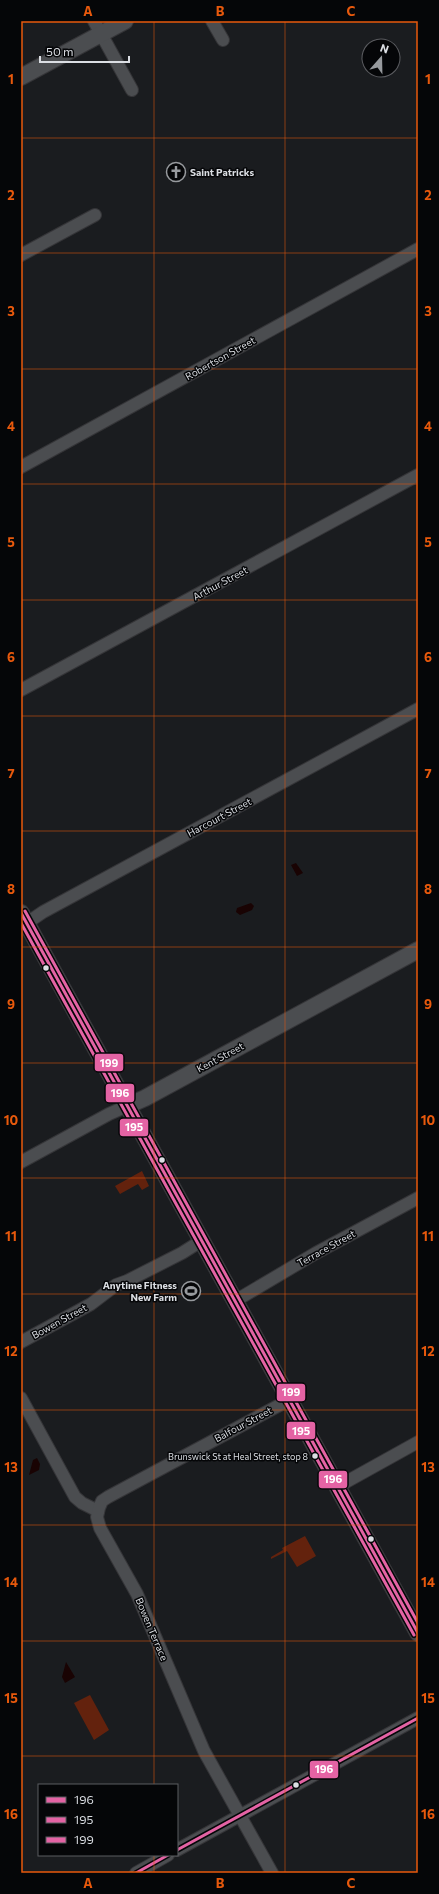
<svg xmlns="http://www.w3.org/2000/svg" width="439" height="1894" viewBox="0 0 439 1894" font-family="Commissioner,sans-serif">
<rect width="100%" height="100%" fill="#1a1c1f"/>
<!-- green -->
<g fill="#63220d">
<path d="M142,1171L149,1186L142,1190L138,1184L120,1194L115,1186Z"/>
<path d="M305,1536L316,1556L297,1567L287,1551L271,1559V1557L283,1550L282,1548Z"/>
<path d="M90,1695L109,1730L94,1740L74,1703Z"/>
</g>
<!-- water -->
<g fill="#190303">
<path d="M296,863L303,873L297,876L291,865Z"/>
<path d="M251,903L254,906L252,910L240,915L236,912L237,908Z"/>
<path d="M37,1458L40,1464L39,1470L29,1475L33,1460Z"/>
<path d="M66,1662L75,1677L65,1683L62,1677Z"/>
</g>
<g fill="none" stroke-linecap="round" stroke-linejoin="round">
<!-- street casing -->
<g stroke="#353538" stroke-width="14">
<g id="street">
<path d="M94,21L132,90"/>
<path d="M212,21L223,40"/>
<path d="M21,255L95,215"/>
<path d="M21,467L418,249"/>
<path d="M21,690L418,475"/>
<path d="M21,927L43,912L418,709"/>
<path d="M21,1162L109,1114L127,1106"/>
<path d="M235,1301L316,1253L418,1198"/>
<path d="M21,1342L91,1304L116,1285L127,1281L182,1253L201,1241"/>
<path d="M21,1398L75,1497L82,1503L98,1511"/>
<path d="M337,1487L418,1442"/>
<path d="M177,1850L418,1718"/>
<path d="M136,1873L168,1855"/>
<path d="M272,1873L204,1751L137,1594L100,1528L97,1517L99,1508L102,1501L108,1497L289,1400"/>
</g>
</g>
<!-- secondary casing -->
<g stroke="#353538" stroke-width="18">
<g id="secondary">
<path d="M21,77L125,21"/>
<path d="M21,913L418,1633"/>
<path d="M127,1106L145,1098L418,950"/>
</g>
</g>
<!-- street -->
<use href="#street" stroke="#4b4d50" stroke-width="12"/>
<!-- secondary -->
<use href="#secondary" stroke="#4b4d50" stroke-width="16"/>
<!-- bus-1 casing -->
<g stroke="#050608" stroke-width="6">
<g id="bus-1">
<path d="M21,913L418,1633"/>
<path d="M177,1850L418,1718"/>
<path d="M136,1873L168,1855"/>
</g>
</g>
<!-- bus-2 casing -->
<g stroke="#050608" stroke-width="6">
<path id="bus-2" d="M21,923L414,1635"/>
</g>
<!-- bus-3 casing -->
<g stroke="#050608" stroke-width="6">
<path id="bus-3" d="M25,911L418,1623"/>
</g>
<!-- bus-1 -->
<use href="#bus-1" stroke="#e463a4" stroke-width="3"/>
<!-- bus-2 -->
<use href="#bus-2" stroke="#e463a4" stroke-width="3"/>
<!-- bus-3 -->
<use href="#bus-3" stroke="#e463a4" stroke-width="3"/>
</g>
<!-- grid -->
<path fill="none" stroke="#e8590c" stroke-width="1" stroke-opacity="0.55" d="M154,21V1785M285,21V1873M21,138H418M21,253H418M21,369H418M21,484H418M21,600H418M21,716H418M21,831H418M21,947H418M21,1063H418M21,1178H418M21,1294H418M21,1410H418M21,1525H418M21,1641H418M21,1756H418M154,1855V1873"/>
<!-- icons -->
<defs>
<g id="church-ring" transform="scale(1)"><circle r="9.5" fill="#050608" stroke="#979a9e" stroke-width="1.5"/><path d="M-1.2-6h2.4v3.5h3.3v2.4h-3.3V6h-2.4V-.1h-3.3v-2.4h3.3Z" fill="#979a9e"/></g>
<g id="stadium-ring" transform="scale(1)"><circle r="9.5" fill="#050608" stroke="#979a9e" stroke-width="1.5"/><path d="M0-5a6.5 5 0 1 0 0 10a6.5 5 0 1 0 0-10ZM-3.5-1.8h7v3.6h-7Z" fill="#979a9e"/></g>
</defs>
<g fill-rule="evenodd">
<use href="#church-ring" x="176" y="172"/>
<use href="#stadium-ring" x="191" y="1291"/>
</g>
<!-- markers -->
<g fill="#dbdee3" stroke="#050608" stroke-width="1.5">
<circle cx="46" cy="968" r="3.5"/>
<circle cx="162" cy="1160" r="3.5"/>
<circle cx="315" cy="1456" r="3.5"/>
<circle cx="371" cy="1539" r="3.5"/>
<circle cx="296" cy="1785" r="3.5"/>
</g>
<g text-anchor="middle" stroke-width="3" stroke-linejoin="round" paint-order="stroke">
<!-- bus labels -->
<g font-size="9" fill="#dbdee3" stroke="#050608" text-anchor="end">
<text x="308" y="1460">Brunswick St at Heal Street, stop 8</text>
</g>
<!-- poi labels -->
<g font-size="10" font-weight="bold" fill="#dbdee3" stroke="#050608" text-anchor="start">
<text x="190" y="176">Saint Patricks</text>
<text x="177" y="1289" text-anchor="end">Anytime Fitness<tspan x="177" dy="12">New Farm</tspan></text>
</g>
<!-- street labels -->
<g font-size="10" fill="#dbdee3" stroke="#050608">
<text transform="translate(220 358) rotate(-29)" y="4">Robertson Street</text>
<text transform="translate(220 583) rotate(-28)" y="4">Arthur Street</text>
<text transform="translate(219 817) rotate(-28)" y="4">Harcourt Street</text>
<text transform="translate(220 1057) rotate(-28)" y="4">Kent Street</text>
<text transform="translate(326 1248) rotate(-29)" y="4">Terrace Street</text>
<text transform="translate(59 1321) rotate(-29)" y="4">Bowen Street</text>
<text transform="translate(243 1424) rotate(-28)" y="4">Balfour Street</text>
<text transform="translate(152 1629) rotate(67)" y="4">Bowen Terrace</text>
</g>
</g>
<g stroke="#050608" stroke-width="1.5">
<rect x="94" y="1053" width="30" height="19" rx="4" fill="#e463a4"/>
<rect x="105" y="1083" width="30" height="20" rx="4" fill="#e463a4"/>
<rect x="119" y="1118" width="30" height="19" rx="4" fill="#e463a4"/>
<rect x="276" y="1383" width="30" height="19" rx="4" fill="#e463a4"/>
<rect x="286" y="1421" width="30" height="19" rx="4" fill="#e463a4"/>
<rect x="318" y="1470" width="30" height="19" rx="4" fill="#e463a4"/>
<rect x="309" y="1760" width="30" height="19" rx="4" fill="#e463a4"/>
</g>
<g font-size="11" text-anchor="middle" font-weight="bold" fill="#fff">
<text x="109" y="1067">199</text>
<text x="120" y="1097">196</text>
<text x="134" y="1131">195</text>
<text x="291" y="1396">199</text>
<text x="301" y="1435">195</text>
<text x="333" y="1483">196</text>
<text x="324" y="1773">196</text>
</g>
<!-- border -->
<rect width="439" height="1894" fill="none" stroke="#050608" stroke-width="44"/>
<!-- legend -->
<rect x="38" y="1784" width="140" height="72" fill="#050608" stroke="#5b5c60"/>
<rect x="46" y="1797" width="20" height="6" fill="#e463a4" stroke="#5b5c60"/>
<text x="74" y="1804" font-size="12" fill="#dbdee3">196</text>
<rect x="46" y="1817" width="20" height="6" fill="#e463a4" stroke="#5b5c60"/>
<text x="74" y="1824" font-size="12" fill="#dbdee3">195</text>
<rect x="46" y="1837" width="20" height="6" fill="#e463a4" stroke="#5b5c60"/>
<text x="74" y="1844" font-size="12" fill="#dbdee3">199</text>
<!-- north arrow -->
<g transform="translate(381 58) rotate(20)"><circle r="19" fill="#050608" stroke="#5b5c60"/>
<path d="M0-3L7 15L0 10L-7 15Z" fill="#979a9e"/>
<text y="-6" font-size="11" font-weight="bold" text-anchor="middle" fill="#dbdee3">N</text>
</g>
<!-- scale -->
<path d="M40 56v6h89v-6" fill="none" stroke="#dbdee3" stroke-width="2"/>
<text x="46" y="56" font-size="12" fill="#dbdee3" stroke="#050608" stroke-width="3" paint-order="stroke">50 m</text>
<rect x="22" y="22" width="395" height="1850" fill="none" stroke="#e8590c" stroke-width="1.5"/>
<g font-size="13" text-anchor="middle" font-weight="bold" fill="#e8590c">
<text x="88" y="16">A</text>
<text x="220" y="16">B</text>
<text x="351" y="16">C</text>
<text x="11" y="84">1</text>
<text x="428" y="84">1</text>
<text x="11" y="200">2</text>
<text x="428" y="200">2</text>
<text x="11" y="316">3</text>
<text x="428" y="316">3</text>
<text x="11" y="431">4</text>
<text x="428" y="431">4</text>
<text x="11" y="547">5</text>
<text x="428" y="547">5</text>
<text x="11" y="662">6</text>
<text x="428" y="662">6</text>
<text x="11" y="778">7</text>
<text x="428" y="778">7</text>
<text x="11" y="894">8</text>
<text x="428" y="894">8</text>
<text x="11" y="1009">9</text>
<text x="428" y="1009">9</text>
<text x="11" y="1125">10</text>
<text x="428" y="1125">10</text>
<text x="11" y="1241">11</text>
<text x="428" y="1241">11</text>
<text x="11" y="1356">12</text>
<text x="428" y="1356">12</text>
<text x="11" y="1472">13</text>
<text x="428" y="1472">13</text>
<text x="11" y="1587">14</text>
<text x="428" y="1587">14</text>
<text x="11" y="1703">15</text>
<text x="428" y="1703">15</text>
<text x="11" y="1819">16</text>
<text x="428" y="1819">16</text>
<text x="88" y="1888">A</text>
<text x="220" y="1888">B</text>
<text x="351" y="1888">C</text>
</g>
</svg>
